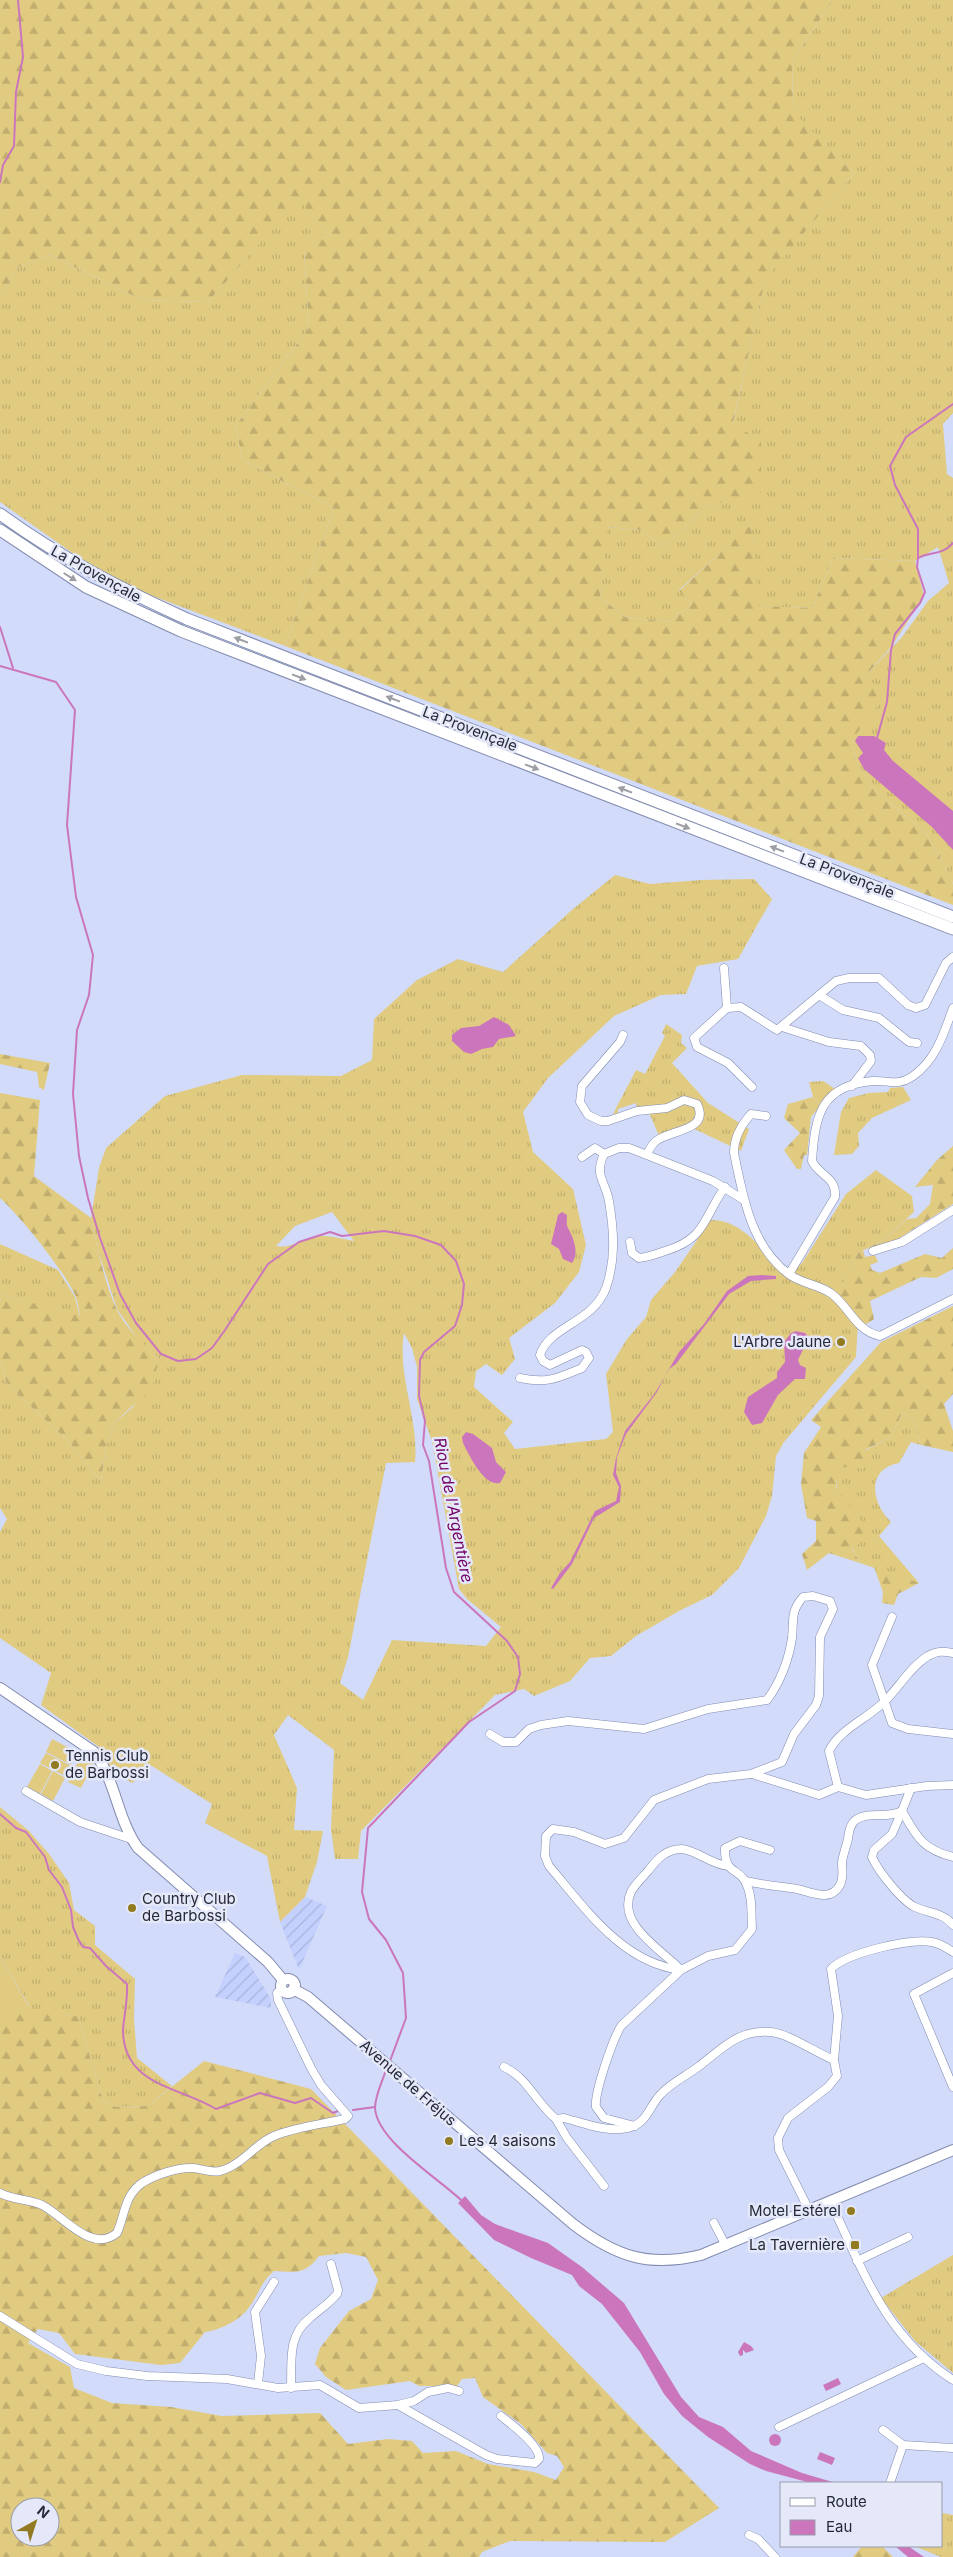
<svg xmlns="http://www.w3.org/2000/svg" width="953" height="2557" viewBox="0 0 953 2557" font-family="Inter,sans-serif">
<defs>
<pattern id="industrial-furrows" width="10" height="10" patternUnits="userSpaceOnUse" patternTransform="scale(1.25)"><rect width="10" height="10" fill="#c4d0fd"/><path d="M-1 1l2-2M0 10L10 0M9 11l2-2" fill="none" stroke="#a8b3da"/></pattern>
<pattern id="grass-tufts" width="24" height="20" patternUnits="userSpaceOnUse" patternTransform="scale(1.25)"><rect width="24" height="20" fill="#e1cb80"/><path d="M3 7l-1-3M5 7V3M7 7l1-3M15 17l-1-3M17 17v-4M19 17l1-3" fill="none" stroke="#c1ae6f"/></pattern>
<pattern id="forest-firs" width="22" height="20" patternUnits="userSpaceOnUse" patternTransform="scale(1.25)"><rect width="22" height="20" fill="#e1cb80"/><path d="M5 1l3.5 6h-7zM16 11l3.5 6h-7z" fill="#c1ae6f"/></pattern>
</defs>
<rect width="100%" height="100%" fill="#d2dbfa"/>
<!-- industrial -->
<g fill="url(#industrial-furrows)">
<path d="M305,1897L327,1906L299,1970L280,1922Z"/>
<path d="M235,1953L245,1957L271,1999V2008L215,1997Z"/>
</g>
<!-- grass -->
<g fill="url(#grass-tufts)" fill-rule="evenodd">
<path d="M833,0H953V413L943,424L947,474L953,478V884L927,834L873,788L856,761L852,740L867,674L902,637L928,601L949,583L938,547L915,561L833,558L812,608L758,606L751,525L679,590L692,604L669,622L625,617L600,597L606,527L641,530L664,546L708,506L761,492L733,424L765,279L854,173L793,113L792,61Z"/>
<path d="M298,199L330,235L304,250L309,328L236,425L242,460L334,508L285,646L134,589L78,557L0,502V297L18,267L50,255L142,300L208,302Z"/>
<path d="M615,875L650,884L701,880L754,879L772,899L738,959L697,966L686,994L661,995L614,1016L548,1078L523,1112L533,1152L573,1189L586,1245L579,1272L555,1303L509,1338L515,1359L502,1375L486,1364L476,1371L474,1387L513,1422L504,1433L515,1449L606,1439L613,1432L606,1374L627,1339L646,1317L651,1300L675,1272L711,1220C743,1219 767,1255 787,1276L802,1263L846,1194L876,1170L912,1196L914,1212L885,1239L858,1253L835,1300L858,1324L856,1357L784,1442L776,1456L772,1496L766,1516L739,1568L712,1595L679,1611L636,1636L611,1656L590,1658L570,1681L534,1696L524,1689L495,1695L361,1831L358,1859H335L331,1830L334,1750L288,1715L274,1735L297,1788L294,1830L323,1831L317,1862L305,1897L280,1922L267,1856L205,1823L212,1804L147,1763L133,1783L112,1773L99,1747L41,1705L51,1673L0,1638V1532L7,1519L0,1508V1362L8,1385L66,1439L101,1481L106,1446L114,1423L133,1407L155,1371L159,1359L137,1338L117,1309L98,1251L91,1218L99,1168L106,1148L165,1096L242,1075L341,1076L372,1060L374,1019L417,980L458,959L503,972L573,909ZM332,1212L354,1241C341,1239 328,1234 314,1237C300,1240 291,1249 276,1246L295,1226ZM404,1333L412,1348L417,1367V1399L432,1441L459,1589L467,1599L501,1627L486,1646L392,1640L363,1700L340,1683L348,1657L386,1463L415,1462C419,1418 397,1377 404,1333Z"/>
<path d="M666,1024L682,1035L681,1043L687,1048L672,1063L708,1103L749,1129L741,1151L688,1126L659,1136L647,1108H637L636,1103L618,1109V1113L613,1114L636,1070L645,1074L665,1036L662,1033Z"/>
<path d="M823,1081L835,1089L820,1106L813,1097L809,1082Z"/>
<path d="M903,1087L911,1100L872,1118L858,1133L859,1146L852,1154L834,1155L841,1112L849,1098L869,1093L888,1092L890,1088Z"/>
<path d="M0,1244L58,1270L75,1297L80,1317L3,1295L0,1302Z"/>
<path d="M902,1413L913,1421L921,1445L911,1442L899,1463C866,1469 871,1503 891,1522L879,1536L919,1583L860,1563C843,1535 835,1498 836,1466L891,1437Z"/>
<path d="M0,1807L29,1831L49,1854L69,1883L74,1910L95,1926V1945L135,1979L134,2019L137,2058L172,2086L148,2106L116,2107L103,2101L78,2016L6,2014L29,2006L0,1956Z"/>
<path d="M953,2255V2373L915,2341L881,2298Z"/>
<path d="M942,2513L953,2515V2557H941L914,2546H942Z"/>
</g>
<!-- forest -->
<g fill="url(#forest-firs)" fill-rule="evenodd">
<path d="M0,0H833L792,61L793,112L854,173L765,280L733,423L761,442V493L708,506L664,546L641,530L607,527L600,597L625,617L669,622L692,604L679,591L751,524L759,606L812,608L833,558L915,561L924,596L892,646L867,674L883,698L852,740L856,761L873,788L927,834L953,884V905L285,646L334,508L242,460L236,425L309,328L304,249L330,235L298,200L208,302L142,300L50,255L18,267L0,297Z"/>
<path d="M0,1054L50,1063L44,1090L39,1087L37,1072L0,1064Z"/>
<path d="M0,1093L40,1100L34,1176L91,1218C97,1248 104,1280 116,1308C125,1328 144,1344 159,1359L152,1388L114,1423L106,1446L101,1481L66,1439L8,1385L0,1362V1302L3,1295L80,1316C79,1310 78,1303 76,1297C65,1272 21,1217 0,1198Z"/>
<path d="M813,1097L820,1106L811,1117L807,1155H804L801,1169H797L784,1150L800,1133L784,1118L788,1104Z"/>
<path d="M953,1146V1204L887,1246L866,1249L885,1239L907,1219L916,1218L930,1204L933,1185L915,1187L937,1160Z"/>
<path d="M953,1248V1269L936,1278L921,1277L870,1301L874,1319L865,1325L837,1295L858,1253L863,1250L865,1257L875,1255L878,1262L870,1265L872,1270L880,1273L925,1254L942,1258Z"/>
<path d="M953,1306V1394L944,1404L953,1431V1452L921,1445L913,1421L902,1413L891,1437L865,1450L864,1469L836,1466V1488L871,1534L852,1549L860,1563L829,1553L807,1570L802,1554L816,1541V1521L807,1518L801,1484L804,1453L821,1427L811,1420L881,1342Z"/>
<path d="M874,1567L919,1583L898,1594L894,1605L882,1603L883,1592Z"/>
<path d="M0,2007L12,2012L78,2016L103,2101L116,2107L148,2106L204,2061L311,2089L719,2508L665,2542L510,2541L482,2552L479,2557H0ZM346,2253L366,2257L378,2280L371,2299L349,2311L320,2348L315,2364L326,2377L346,2390L410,2381L419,2386H457L462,2379L475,2378L483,2397L521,2424L547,2453L557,2456L564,2467L556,2480L534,2472L488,2464L456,2451L423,2453L412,2441L388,2439L348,2444L320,2413L222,2416L171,2407L112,2403L74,2388L70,2367L28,2343L38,2329L59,2333L75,2354L161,2365L180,2363L205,2332C219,2330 237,2322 247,2310C259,2296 258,2285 274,2271C296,2272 305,2275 319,2256ZM20,2507H50V2537H20Z"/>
<path d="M862,2546H882L893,2557H853Z"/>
</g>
<!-- pitch -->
<g fill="#e1cb80">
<path d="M52,1739L77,1752L71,1765L46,1752Z"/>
<path d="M46,1753L71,1766L65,1776L40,1763Z"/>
<path d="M81,1756L94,1763L81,1788L68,1782Z"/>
<path d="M40,1764L52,1771L40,1794L27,1787Z"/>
<path d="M53,1771L65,1778L53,1801L41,1794Z"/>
<path d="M0,1956L29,2007L6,2014L0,2010Z"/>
</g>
<!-- water -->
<g fill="#cb76bc">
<path d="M858,736H874L886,743L884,750L893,761L953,811V850L932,827L864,769L858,758L863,753L855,741Z"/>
<path d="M494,1017L509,1025L516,1036L499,1039L493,1047L482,1049L471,1054L464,1052L452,1041V1035L461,1028L479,1026Z"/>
<path d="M562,1212L567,1215C567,1219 566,1225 568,1228C573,1237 580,1253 572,1263L563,1259L559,1249L551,1244L558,1215Z"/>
<path d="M762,1275L776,1276V1279L751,1281L729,1294L676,1364L668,1370L657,1392L626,1434L617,1457L616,1473L621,1486L620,1502L594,1518L572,1564L553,1589L551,1588L560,1573L570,1562L595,1511L616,1501L619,1487L613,1475L616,1458L625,1431L655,1393L679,1352L704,1324L727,1291L748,1276Z"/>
<path d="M796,1331L805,1333L809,1337L798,1360L800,1365L806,1368L805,1379H795L778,1395L762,1423L752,1425L744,1412L748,1397L777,1378V1372L785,1362L784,1342L791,1333Z"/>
<path d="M466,1432L473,1434L492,1448L496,1462L506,1472L500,1483C484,1487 469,1455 463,1443L462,1437Z"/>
<path d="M465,2196L481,2215L495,2224L548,2243L582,2267L624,2303L681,2397L699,2417L723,2427L751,2451L802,2473L836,2483H811L766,2471L750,2464L708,2437L682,2416L664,2394L640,2352L602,2304L579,2286L572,2275L531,2258L494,2240L458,2203Z"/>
<path d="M744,2342L751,2346L754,2350L746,2353L743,2350V2355L740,2356L738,2352Z"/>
<path d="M838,2378L841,2384L826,2391L823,2385Z"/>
<circle cx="775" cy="2440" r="6"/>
<path d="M820,2452L835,2458L832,2465L817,2459Z"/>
<path d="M895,2546H908L924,2557H908Z"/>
</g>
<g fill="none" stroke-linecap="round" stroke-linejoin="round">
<!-- stream -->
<g stroke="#cb76bc" stroke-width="2">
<path d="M0,182L3,165L14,146L16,92L23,57L18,0"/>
<path d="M918,558V529L895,485L890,466L906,437L953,404"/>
<path d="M0,627L13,668"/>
<path d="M0,666L56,682L75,710L67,825L76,897L93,955L89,995L77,1030L73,1094L79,1156L88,1198L100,1238L120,1294L136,1323L161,1354L178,1361L196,1359L212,1348L225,1330L268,1264L299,1242L330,1232L342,1236L384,1231L415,1236L441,1245L456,1261L464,1284L462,1305L455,1326L424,1352L420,1360L419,1396L425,1421L423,1445L429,1461L446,1568L454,1592L507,1641L518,1657L520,1674L515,1691L469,1722L368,1828L362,1892L369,1919L386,1940L403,1973L406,2018L390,2061"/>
<path d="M877,738L887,702L891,650L895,634L920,603L925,592L917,567L918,558C930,551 942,556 953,543"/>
<path d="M0,1814L16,1828L26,1832L45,1857L49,1870L62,1887L71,1910L73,1927L79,1941L83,1947L90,1948L106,1966L127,1984C128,2000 124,2015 123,2030C123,2086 181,2087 216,2109L260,2093L295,2103L311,2098L333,2113L338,2111"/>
<path d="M386,2070C382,2082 375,2096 375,2108C377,2141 438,2178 461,2200"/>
<path d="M353,2110L375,2107"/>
</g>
<!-- minor casing -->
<g stroke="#828baf" stroke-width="9">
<g id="minor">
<path d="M724,968L727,1008"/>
<path d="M819,995L843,1010L879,1018L909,1042L917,1043"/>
<path d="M782,1027L829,1042L861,1046L870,1055L871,1061L852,1086"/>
<path d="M623,1035L620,1042L582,1086L580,1102L588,1115L601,1121H608L637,1111L667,1108L684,1100L697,1104C711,1131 669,1130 656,1141C652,1144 649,1150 647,1154"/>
<path d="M752,1087L728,1063L697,1047L694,1038L727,1008L741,1007L777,1030L836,981L849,978H879L908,1005L916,1008L925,1005L946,963L953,957"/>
<path d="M766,1116L751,1114C741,1125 734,1139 734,1153C743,1197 751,1247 790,1275C803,1284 820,1285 832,1294C850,1308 856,1331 880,1336L953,1299"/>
<path d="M582,1157L595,1148L604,1154"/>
<path d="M630,1242L632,1253L639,1258C648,1257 657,1254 665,1251C706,1239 703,1218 725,1187"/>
<path d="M873,1251L902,1242L953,1210"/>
<path d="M789,1274L835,1197C837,1177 819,1176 812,1161C815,1117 820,1085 873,1081C889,1080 897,1087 913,1076C936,1060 944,1033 953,1008"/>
<path d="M520,1378C547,1384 558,1378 582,1368L589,1358L586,1352L582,1350L550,1365L543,1361L540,1355C549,1326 593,1323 606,1288C616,1259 614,1231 609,1201C605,1180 594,1176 604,1154L619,1148H629L713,1181L744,1200"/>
<path d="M892,1617L872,1665L892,1723L908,1729L953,1734"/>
<path d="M490,1734L503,1742H516L529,1729L541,1725L568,1721L644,1729L708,1709L767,1700C780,1683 789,1659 792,1638C794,1620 790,1612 803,1597L813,1596L830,1601L833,1609L820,1637L819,1696L816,1705L794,1734L782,1762L751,1774L708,1779L654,1800L624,1838L605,1844L574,1832L553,1829L546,1836L545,1856L549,1866C585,1908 622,1963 681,1970L621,2026C613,2039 594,2093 596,2107L604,2118L635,2126"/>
<path d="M752,1774L819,1795L838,1787"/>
<path d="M838,1787L829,1751C839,1730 865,1720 883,1703C898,1689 910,1667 928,1656C937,1651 942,1651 953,1653"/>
<path d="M838,1787L866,1795L927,1786L953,1785"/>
<path d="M911,1788L902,1811C917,1837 922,1849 953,1857"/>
<path d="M26,1791L80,1822L131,1839"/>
<path d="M902,1811L892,1834L874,1850L872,1857C878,1871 902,1901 915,1907C928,1913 944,1913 953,1925"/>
<path d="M728,1866C712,1865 696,1850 682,1849C666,1849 657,1859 648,1871C643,1877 635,1884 631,1892C616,1924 662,1950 681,1970L708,1956L735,1950L752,1929C751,1914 753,1897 746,1883C740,1868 724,1875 725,1848L740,1841L770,1850"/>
<path d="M746,1881C763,1885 774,1886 791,1888C807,1889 829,1905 840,1885C844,1877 842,1870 842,1862C843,1855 846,1847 848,1839C849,1832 850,1823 857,1819C870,1811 888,1819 902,1811"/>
<path d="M953,1973L914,1994L953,2087"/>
<path d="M504,2067C528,2078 536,2103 556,2119L564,2118C583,2123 609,2133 628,2128C648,2123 649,2106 661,2094C671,2083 686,2076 698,2067C722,2049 738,2029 771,2032C792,2035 814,2052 834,2060"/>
<path d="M556,2119L567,2138L604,2186"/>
<path d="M0,2193C13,2200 28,2199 42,2205C64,2216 91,2254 117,2233C125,2215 124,2196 142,2183C155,2175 178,2167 193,2168C202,2169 211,2173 220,2171C241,2166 255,2144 274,2136C296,2127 323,2124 345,2119L348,2116L321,2085L311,2068L278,2000L277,1993L282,1988"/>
<path d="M830,2201C864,2272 884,2335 953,2380"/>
<path d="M809,2210L779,2150L778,2138L788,2118L828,2087L837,2076L834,2060L838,2016L831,1969C846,1953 910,1938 932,1942C939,1943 947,1948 953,1952"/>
<path d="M714,2223L726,2246"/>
<path d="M857,2261L908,2237"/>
<path d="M0,2316L77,2364L106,2371L147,2376L227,2379L278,2388L320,2385L359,2408L398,2405L414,2401L428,2392L448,2388L459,2391"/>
<path d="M258,2383L261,2356L255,2312L274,2282"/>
<path d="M291,2388C292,2361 287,2336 310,2318C319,2310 330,2303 337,2294L338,2290L331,2264"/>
<path d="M398,2405L486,2455L497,2459L535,2463L539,2459C541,2446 511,2424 501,2416"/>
<path d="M779,2427L924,2358"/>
<path d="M883,2430L903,2445L953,2448"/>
<path d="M890,2483L903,2445"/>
<path d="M749,2535L758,2539L775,2557"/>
</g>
</g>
<!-- major casing -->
<g stroke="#828baf" stroke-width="12">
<g id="major">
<path d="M0,1688L94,1752C116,1780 117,1819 138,1848L268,1962L283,1980"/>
<circle cx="288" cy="1986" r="7"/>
<path d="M293,1989L308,1997L573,2224C615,2256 648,2268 701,2255L953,2150"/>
</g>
</g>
<!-- highway casing -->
<g stroke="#828baf" stroke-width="13">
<g id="highway">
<path d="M0,514C59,557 121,589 187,619L953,917"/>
<path d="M0,530L86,587L181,631L953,929"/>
</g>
</g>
<!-- minor -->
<use href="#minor" stroke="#fff" stroke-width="8"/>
<!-- major -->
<use href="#major" stroke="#fff" stroke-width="10"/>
<!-- highway -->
<use href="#highway" stroke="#fff" stroke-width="11"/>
</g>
<!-- one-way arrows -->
<defs><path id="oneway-solid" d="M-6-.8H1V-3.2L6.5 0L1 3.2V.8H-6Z" transform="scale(1.25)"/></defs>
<g fill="#9d9fa5">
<use href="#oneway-solid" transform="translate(70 577) rotate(32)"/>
<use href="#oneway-solid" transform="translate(241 640) rotate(-159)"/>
<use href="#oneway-solid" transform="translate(299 677) rotate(21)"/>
<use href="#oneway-solid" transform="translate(393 699) rotate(-159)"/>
<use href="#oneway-solid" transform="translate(532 767) rotate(21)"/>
<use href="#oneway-solid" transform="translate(625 790) rotate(-159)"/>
<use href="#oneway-solid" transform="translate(683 826) rotate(21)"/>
<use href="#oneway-solid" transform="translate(777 849) rotate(-159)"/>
</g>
<!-- markers -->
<g fill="#917a20" stroke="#e4e8f8" stroke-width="2">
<circle cx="841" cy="1342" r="5"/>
<circle cx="55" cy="1765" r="5"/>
<circle cx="132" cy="1908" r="5"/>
<circle cx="449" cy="2141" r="5"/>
<circle cx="851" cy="2211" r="5"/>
<rect x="850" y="2240" width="10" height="10" rx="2.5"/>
</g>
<g text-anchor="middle" stroke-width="5" stroke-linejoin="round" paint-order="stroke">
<!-- street labels -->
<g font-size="15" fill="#262a38" stroke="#e4e8f8">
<text transform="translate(96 574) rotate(29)" y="5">La Provençale</text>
<text transform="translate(470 729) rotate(21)" y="5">La Provençale</text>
<text transform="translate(847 876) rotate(21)" y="5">La Provençale</text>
<text transform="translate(408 2083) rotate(41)" y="5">Avenue de Fréjus</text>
</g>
<!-- poi labels -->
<g font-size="15" fill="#262a38" stroke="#e4e8f8" text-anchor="end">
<text x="831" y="1347">L'Arbre Jaune</text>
<text x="65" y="1761" text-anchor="start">Tennis Club<tspan x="65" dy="17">de Barbossi</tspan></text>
<text x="142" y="1904" text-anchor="start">Country Club<tspan x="142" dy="17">de Barbossi</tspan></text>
<text x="459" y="2146" text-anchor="start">Les 4 saisons</text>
<text x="841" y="2216">Motel Estérel</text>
<text x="845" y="2250">La Tavernière</text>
</g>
<!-- water labels -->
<g font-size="16" font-style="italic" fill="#710166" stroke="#e4e8f8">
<text transform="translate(454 1510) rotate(79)" y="6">Riou de l'Argentière</text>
</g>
</g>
<!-- legend -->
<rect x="780" y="2482" width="162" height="65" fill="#e4e8f8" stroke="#989cab"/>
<rect x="790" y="2498" width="25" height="8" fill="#ffffff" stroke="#989cab"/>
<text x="826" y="2507" font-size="15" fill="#262a38">Route</text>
<rect x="790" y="2520" width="25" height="15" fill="#cb76bc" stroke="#989cab"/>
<text x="826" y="2532" font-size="15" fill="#262a38">Eau</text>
<!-- north arrow -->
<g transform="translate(35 2522) rotate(39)"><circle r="24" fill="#e4e8f8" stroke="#989cab"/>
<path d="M0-4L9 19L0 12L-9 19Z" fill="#917a20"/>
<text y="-8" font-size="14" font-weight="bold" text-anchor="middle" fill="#262a38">N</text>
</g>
</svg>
